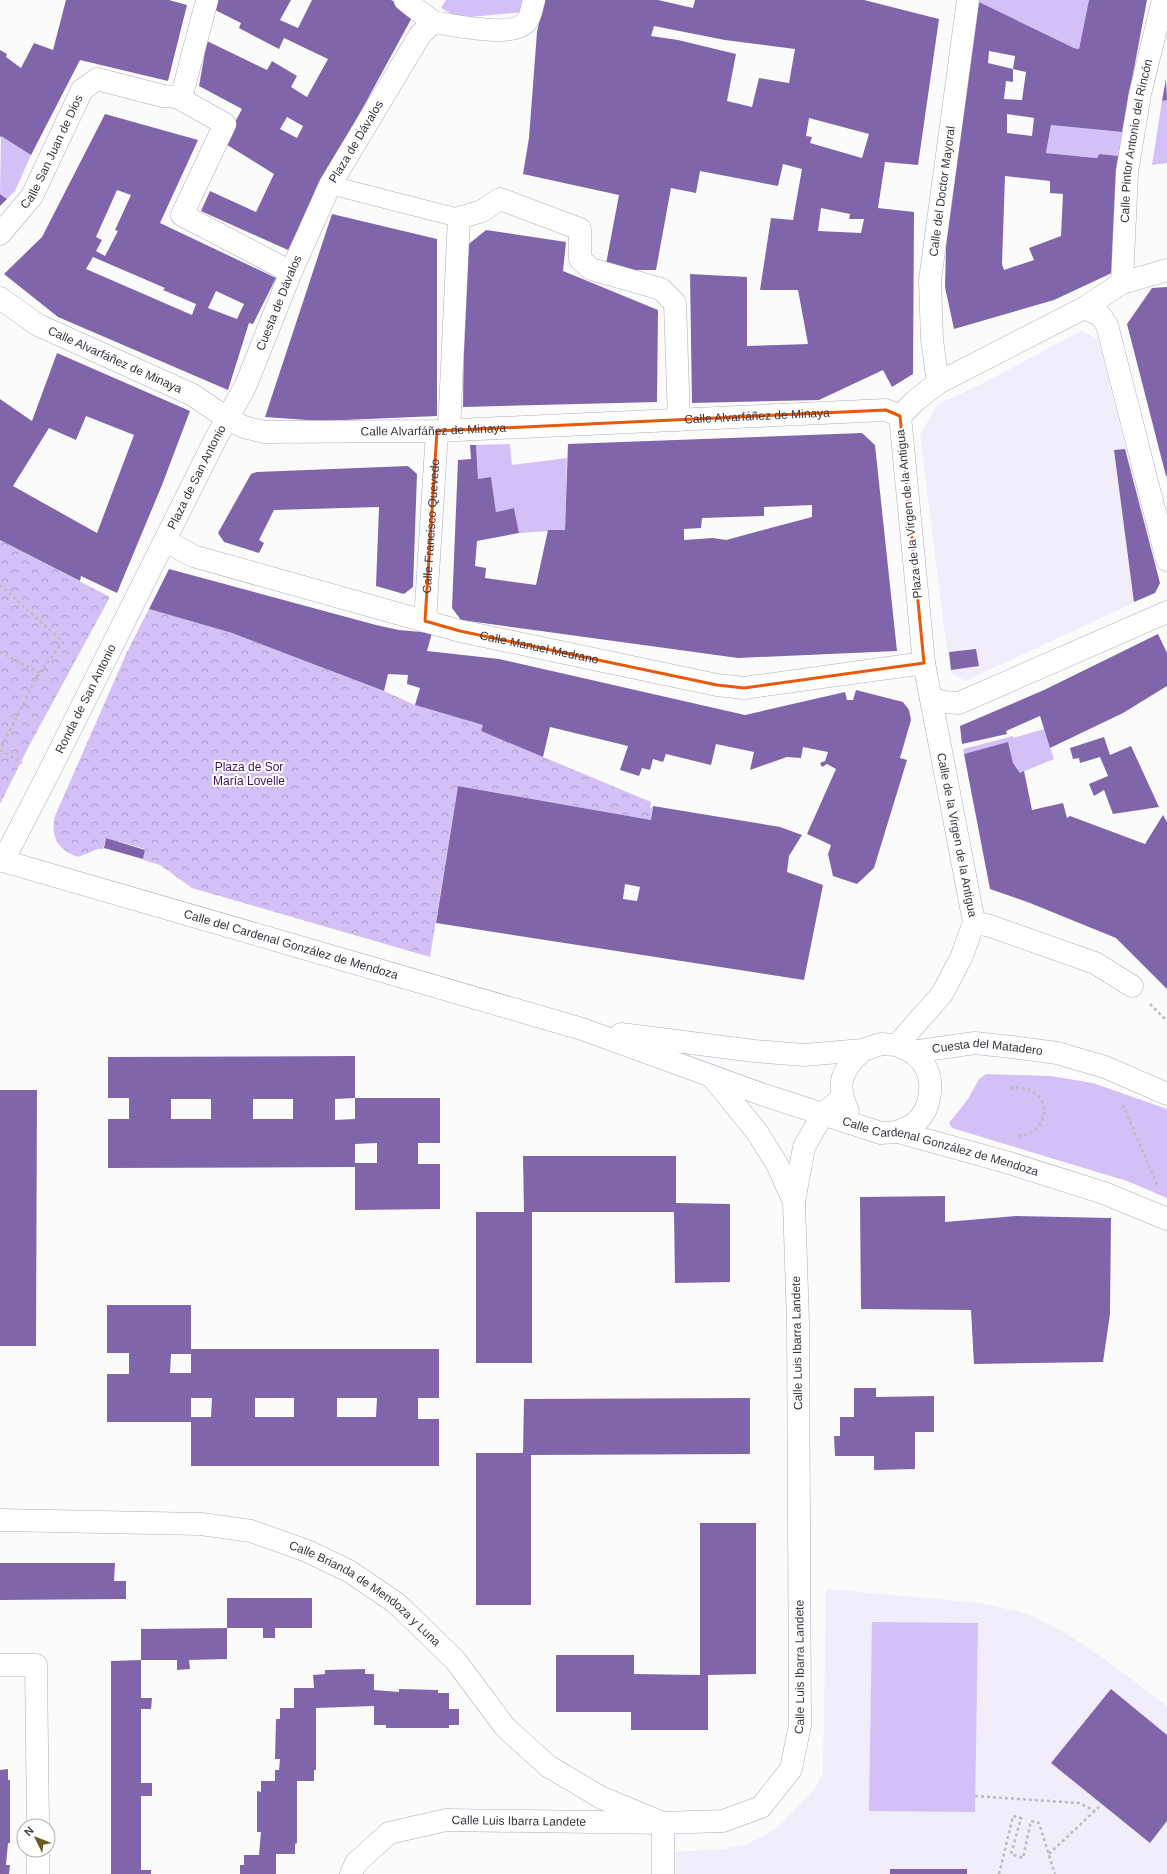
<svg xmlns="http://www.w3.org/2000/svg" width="1167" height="1874" viewBox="0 0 1167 1874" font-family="Arial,sans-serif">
<defs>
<pattern id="park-crowns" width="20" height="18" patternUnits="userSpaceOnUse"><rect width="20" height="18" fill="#d3c0f7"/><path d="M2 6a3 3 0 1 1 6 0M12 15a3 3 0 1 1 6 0" fill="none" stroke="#ac9dc9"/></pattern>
</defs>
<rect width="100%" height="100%" fill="#fbfbfb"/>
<!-- built -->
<g fill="#f1edfa">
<path d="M1081,331L1098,339L1160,583L1155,593L965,681L952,673L946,642L920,434L938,404L978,386Z"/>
<path d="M826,1589L981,1603L1027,1614L1061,1630L1106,1660L1167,1706V1874H675V1852L722,1849L745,1845L766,1835L779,1826L815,1789L823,1772Z"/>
</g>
<!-- green -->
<g fill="#d3c0f7">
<path d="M446,0H528L525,12L459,18L441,8Z"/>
<path d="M977,0H1089L1079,49L1074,48L977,1Z"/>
<path d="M1167,100V163L1152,165L1162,101Z"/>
<path d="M1051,125L1122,132L1119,156L1099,154L1097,158L1046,153Z"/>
<path d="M1,136L31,155L15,191L7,199L0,194Z"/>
<path d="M510,444L512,465L567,458L565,530L519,533L514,508L496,512L491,477L478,479L476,445Z"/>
<path d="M1044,729L1054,759L1020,773L1013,763L1008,743L964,754L963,749L1013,736V738Z"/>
<path d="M986,1074L1051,1076L1093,1083L1167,1109V1198L1127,1181L952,1128L949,1123L968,1099L979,1079Z"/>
<path d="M872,1622L978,1623L975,1812L869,1811Z"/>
</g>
<!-- park -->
<g fill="url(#park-crowns)">
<path d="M0,540L110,597L29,746L0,804Z"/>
<path d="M149,609L232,633L384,691L415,705L483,725L481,731L651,802L650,807L652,808L651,820L458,786L430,957L192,888L160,865L143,860L145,849L106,838L103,849H98L78,857C58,850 50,837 55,816L127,652Z"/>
</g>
<!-- building -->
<g fill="#8065aa" fill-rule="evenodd">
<path d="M66,0H169L187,5L168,81L80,60L31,155L1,136L0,138V50L7,54L6,57L21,68L34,43L53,50Z"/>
<path d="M215,0H291L280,20L298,28L312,0H391L415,12L323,181L288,250L201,211L210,191L256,212L274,174L224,143L242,109L199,86L207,41L267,70L272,61L297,76L291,87L307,97L328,59L284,38L279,49L239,28L241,23L213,9ZM287,117L303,126L297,138L280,129Z"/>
<path d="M544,0H658L693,8L695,0H864L939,19L918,165L885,162L878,208L914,212L913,374L892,387L883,370L819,400L692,403L690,274L747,277V346L808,344L798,290H760L771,218L793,220L802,169L783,164L778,186L700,171L696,193L671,188L656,270H633L606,264L619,195L523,174L529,138L537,32ZM654,26L725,40L795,49L789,83L759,78L752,107L727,101L736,54L678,40L651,36ZM809,118L869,134L862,158L810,143L812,137L806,136ZM821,208L850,214L849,219H864L861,233L818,231Z"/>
<path d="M1089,0H1147L1122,132L1051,125L1046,153L1086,157L1097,158L1099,154L1119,156L1116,271L1054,300L954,329L945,287L947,212L977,1L1074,48L1079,49ZM989,51L1015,56L1013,69L1026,72L1022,100L1004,99L1006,81L1013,82V69L988,63ZM1007,114L1034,118L1032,136L1007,133ZM1005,176L1050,181V193L1063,194L1061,236L1029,248L1034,260L1004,270L1002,264Z"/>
<path d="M1166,79L1167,100L1162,101Z"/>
<path d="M105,114L198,140L160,223L276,278L253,324L249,323L228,390L58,317L4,274L42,237ZM117,190L131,195L115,230L118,231L105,256L96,251L102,240L96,237ZM93,257L165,288L163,290L196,304L192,315L86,269ZM216,291L244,304L237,319L208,308Z"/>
<path d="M0,194L7,199L0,206Z"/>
<path d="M332,214L437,239V416L321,421L265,417Z"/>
<path d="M486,230L566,242L563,271L658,310L657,402L463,407L465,247Z"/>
<path d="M1167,287V476H1166L1127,324L1152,288Z"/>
<path d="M57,353L190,411L162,485L117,593L81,576L80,581L0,540V399L32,421ZM86,416L134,435L97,533L13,486L49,428L76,440Z"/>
<path d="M862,433L875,445L897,651L738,658L461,620L452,608L458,460L471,459L470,445H476L478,479L491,477L496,512L514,508L519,533L477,541L475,566L486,568L485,578L536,585L548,530H565L568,444ZM812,505V517L726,540L713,538L684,540V529L701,528L702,518L764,516V507Z"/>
<path d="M1125,449L1160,583L1155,593L1134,602L1114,450Z"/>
<path d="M408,466L417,474L413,587L404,594L376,586L379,507L274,510L259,540L264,543L259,553L224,542L218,533L251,474L257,472Z"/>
<path d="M169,569L376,625L399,630L432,633L427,651L499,659L745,715L845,692L847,700H853L856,690L903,702L909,710L911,720L900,758L907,760L874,868L857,884L833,876L828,854L831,845L807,834L836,769L827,764L822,767L820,763L825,761L828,752L803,747L801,758L787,757L750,770L754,752L716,744L711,765L666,754L663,762L653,759L650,770L642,768L639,776L620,770L628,746L550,727L543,757L481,731L483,725L415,705L420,688L407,684L408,675L388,674L384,691L232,633L149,609Z"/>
<path d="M1158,634L1167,653V686L1123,713L1050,748L1040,716L1006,731L1007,734L962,744L960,726L1044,690Z"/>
<path d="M976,649L979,666L951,670L949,652Z"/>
<path d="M1104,737L1110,755L1131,746L1159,807L1113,814L1104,790L1094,796L1089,784L1108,776L1100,757L1080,763L1079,758L1073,759L1070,748Z"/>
<path d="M1008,742L1013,763L1020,773L1024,771L1032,810L1063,803L1067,818L1070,816L1145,844L1163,815L1167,822V989L1116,938L1030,903L990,889L964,754Z"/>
<path d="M458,786L651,820L653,806L780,827L802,835L789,856L787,872L823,885L804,980L436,923ZM625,884L640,887L637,901L623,899Z"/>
<path d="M106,838L145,850L143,859L104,848Z"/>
<path d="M355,1056V1098L335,1099V1120L355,1119V1098H440V1143H418V1164H440V1209L355,1210V1167L108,1168V1119H129V1098H108V1057ZM171,1099H211V1119H171ZM253,1099H293V1119H253ZM377,1143V1163H355V1144Z"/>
<path d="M0,1090H37L36,1346H0Z"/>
<path d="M523,1156H676V1203L730,1204V1282L675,1283L674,1212H532V1363H476V1212H524Z"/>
<path d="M945,1196V1222L1016,1216L1111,1218L1110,1314L1103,1362L974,1364L971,1310L861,1309L860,1197Z"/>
<path d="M107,1305H191V1349H439V1398H418V1419H439V1466H191V1422H107V1374H129V1353H107ZM171,1354H191V1373H170ZM191,1398H212L211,1417H191ZM255,1398H294V1417H255ZM337,1398H377L376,1417H337Z"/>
<path d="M854,1388H876V1397L934,1396V1432H915V1469L874,1470V1456H835L834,1436H840V1417H854Z"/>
<path d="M750,1398V1454L531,1455V1605H476V1453H523L524,1399Z"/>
<path d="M700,1523H756V1674L708,1675V1730H631V1712H556V1655H634V1674L700,1675Z"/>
<path d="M0,1563H115L114,1581H126V1599L0,1600Z"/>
<path d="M227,1598H312V1628H275V1638H263V1628H227Z"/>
<path d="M227,1628V1659L189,1660L190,1669L177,1670V1660H141V1629Z"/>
<path d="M141,1660V1698H152L151,1709H141V1783H152V1796H141V1870H151V1874H111V1661Z"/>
<path d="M365,1669V1674H374V1690L399,1692V1689L438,1690V1693H449V1709H459V1725H449V1728H386V1725H374V1706L316,1708V1770H314V1781H297V1843L295,1844V1854H276V1874H240V1865H244V1855H259L261,1832H257V1791L261,1792V1781H275V1770H279L280,1759H275L276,1719H280V1708H294V1688H314L313,1675L325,1674V1670Z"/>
<path d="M1111,1689L1167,1735V1821L1150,1843L1051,1763Z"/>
<path d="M8,1769V1780H10V1843H8L6,1865H10L9,1874H0V1770Z"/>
<rect x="890" y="1869" width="77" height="5"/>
</g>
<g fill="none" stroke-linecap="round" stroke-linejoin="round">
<!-- lane casing -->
<g stroke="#b1a8c2" stroke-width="19">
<path id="lane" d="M330,185L459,218"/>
</g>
<!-- street casing -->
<g stroke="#b1a8c2" stroke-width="23">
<g id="street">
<path d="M405,0L433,22"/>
<path d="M177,97L225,124L182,215L291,272"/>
<path id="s1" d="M0,234L32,196L82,90L97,79L163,96L177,97L183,91L207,0"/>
<path id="s2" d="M1122,283L1127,172L1140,94L1163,0"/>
<path id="s3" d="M0,298L38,325L193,395L228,419L244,427L264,432L437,431L886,410L900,416"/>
<path d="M1084,308L1122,283L1167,270"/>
<path id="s4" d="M938,383L932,340L930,280L968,0"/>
<path d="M900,416L915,401L938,383L1084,308L1100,315L1107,325L1167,560"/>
<path d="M449,430L459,218L482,211L500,199L580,229V259L591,269L661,289L675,303L679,420"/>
<path id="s5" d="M167,537L173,545L193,556L460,631L717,685L744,688L924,663"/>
<path id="s6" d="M425,621L437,431"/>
<path d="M931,698L943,702L959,703L1167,612"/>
<path id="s7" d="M0,860L582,1029L761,1094L881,1133L898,1132L1006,1162L1104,1193L1167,1219"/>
<path id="s8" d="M3,861L47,776L216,438L245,387L291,272L330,185L420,35L433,22C453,25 514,39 527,21C531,16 532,6 534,0"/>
<path d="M974,922L990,926L1095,963L1132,986"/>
<path id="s9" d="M621,1034L754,1051L804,1055L863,1050L881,1044L897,1045L912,1052L975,1043L1012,1047L1057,1053L1105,1067L1167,1094"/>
<path d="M897,1045L942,994L962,956L974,922L924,663L900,416"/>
<path d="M713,1078L757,1132L777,1164L794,1202"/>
<path d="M848,1111C835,1084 842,1069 863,1050"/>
<path d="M898,1132C902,1129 908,1128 912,1125C931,1113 936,1081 923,1063C920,1059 916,1056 912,1052"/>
<path id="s10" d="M0,1520L201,1524L251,1531L307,1551L349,1571L396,1603L455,1660L505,1727L548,1766L602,1798L663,1823V1874"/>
<path d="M0,1665H36L38,1826"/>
<path d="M38,1850V1874"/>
<path id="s11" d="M351,1874L356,1863L389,1833L446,1820L663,1823L723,1821L761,1807L791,1769L800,1725L798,1322L794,1202L804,1147L823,1114L842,1098"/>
</g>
</g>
<!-- path -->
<g stroke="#bcbbbe" stroke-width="2.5" stroke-dasharray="3 3" stroke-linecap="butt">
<path d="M0,585L63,642L39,673L0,750"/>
<path d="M0,652L39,673"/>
<path d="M0,750L22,763"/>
<path d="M1150,1004L1167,1021"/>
<path d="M1010,1088C1052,1082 1056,1133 1018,1136"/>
<path d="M1123,1105L1157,1185"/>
<path d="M975,1796L1079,1803L1095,1811"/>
<path d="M1049,1854L1102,1804"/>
<path d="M999,1874L1013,1816L1021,1818L1011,1854L1023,1858L1031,1821L1039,1823L1055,1874"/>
</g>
<!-- lane -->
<use href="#lane" stroke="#fff" stroke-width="18"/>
<!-- street -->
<use href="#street" stroke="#fff" stroke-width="22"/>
</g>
<!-- marked area -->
<path fill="none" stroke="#e8590c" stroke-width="3" stroke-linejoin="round" d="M886,410L900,416L924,663L744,688L717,685L460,631L425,621L437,431Z"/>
<g text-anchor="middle" stroke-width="4" stroke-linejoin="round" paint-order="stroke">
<!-- street labels -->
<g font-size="12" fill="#393540" stroke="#fff">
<text dy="4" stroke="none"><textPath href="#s8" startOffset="802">Plaza de Dávalos</textPath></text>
<text dy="4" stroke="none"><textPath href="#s2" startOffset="143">Calle Pintor Antonio del Rincón</textPath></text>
<text dy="4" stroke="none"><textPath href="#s1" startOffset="98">Calle San Juan de Dios</textPath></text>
<text dy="4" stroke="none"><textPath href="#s4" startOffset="193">Calle del Doctor Mayoral</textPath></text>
<text dy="4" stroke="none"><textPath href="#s8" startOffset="623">Cuesta de Dávalos</textPath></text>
<text dy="4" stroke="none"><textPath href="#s3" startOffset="131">Calle Alvarfáñez de Minaya</textPath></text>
<text dy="4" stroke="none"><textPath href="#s3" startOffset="791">Calle Alvarfáñez de Minaya</textPath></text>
<text dy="4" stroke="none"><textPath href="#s3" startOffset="467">Calle Alvarfáñez de Minaya</textPath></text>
<text dy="4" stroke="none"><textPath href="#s8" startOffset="430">Plaza de San Antonio</textPath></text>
<text transform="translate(909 514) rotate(-96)" y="4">Plaza de la Virgen de la Antigua</text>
<text dy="4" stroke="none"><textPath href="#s6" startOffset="95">Calle Francisco Quevedo</textPath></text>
<text dy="4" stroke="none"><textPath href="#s5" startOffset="391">Calle Manuel Medrano</textPath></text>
<text dy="4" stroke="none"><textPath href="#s8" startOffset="182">Ronda de San Antonio</textPath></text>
<text transform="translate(957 835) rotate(79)" y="4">Calle de la Virgen de la Antigua</text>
<text dy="4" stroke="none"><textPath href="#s7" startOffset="303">Calle del Cardenal González de Mendoza</textPath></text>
<text dy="4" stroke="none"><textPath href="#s9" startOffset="371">Cuesta del Matadero</textPath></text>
<text dy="4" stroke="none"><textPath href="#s7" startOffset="984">Calle Cardenal González de Mendoza</textPath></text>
<text transform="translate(797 1343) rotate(-91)" y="4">Calle Luis Ibarra Landete</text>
<text dy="4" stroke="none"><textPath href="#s10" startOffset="383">Calle Brianda de Mendoza y Luna</textPath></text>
<text dy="4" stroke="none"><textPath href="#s11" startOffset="584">Calle Luis Ibarra Landete</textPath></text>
<text dy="4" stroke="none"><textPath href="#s11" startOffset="188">Calle Luis Ibarra Landete</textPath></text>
</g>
<!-- park labels -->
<g font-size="12" fill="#3c1067" stroke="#fff">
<text x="249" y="771">Plaza de Sor<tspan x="249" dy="14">María Lovelle</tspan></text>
</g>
</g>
<!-- north arrow -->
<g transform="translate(36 1838) rotate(313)"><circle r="19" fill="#ffffff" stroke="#b0aeb3"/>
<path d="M0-3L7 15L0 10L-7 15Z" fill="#6b5b28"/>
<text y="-6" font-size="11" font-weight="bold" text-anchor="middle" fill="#393540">N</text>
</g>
</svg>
